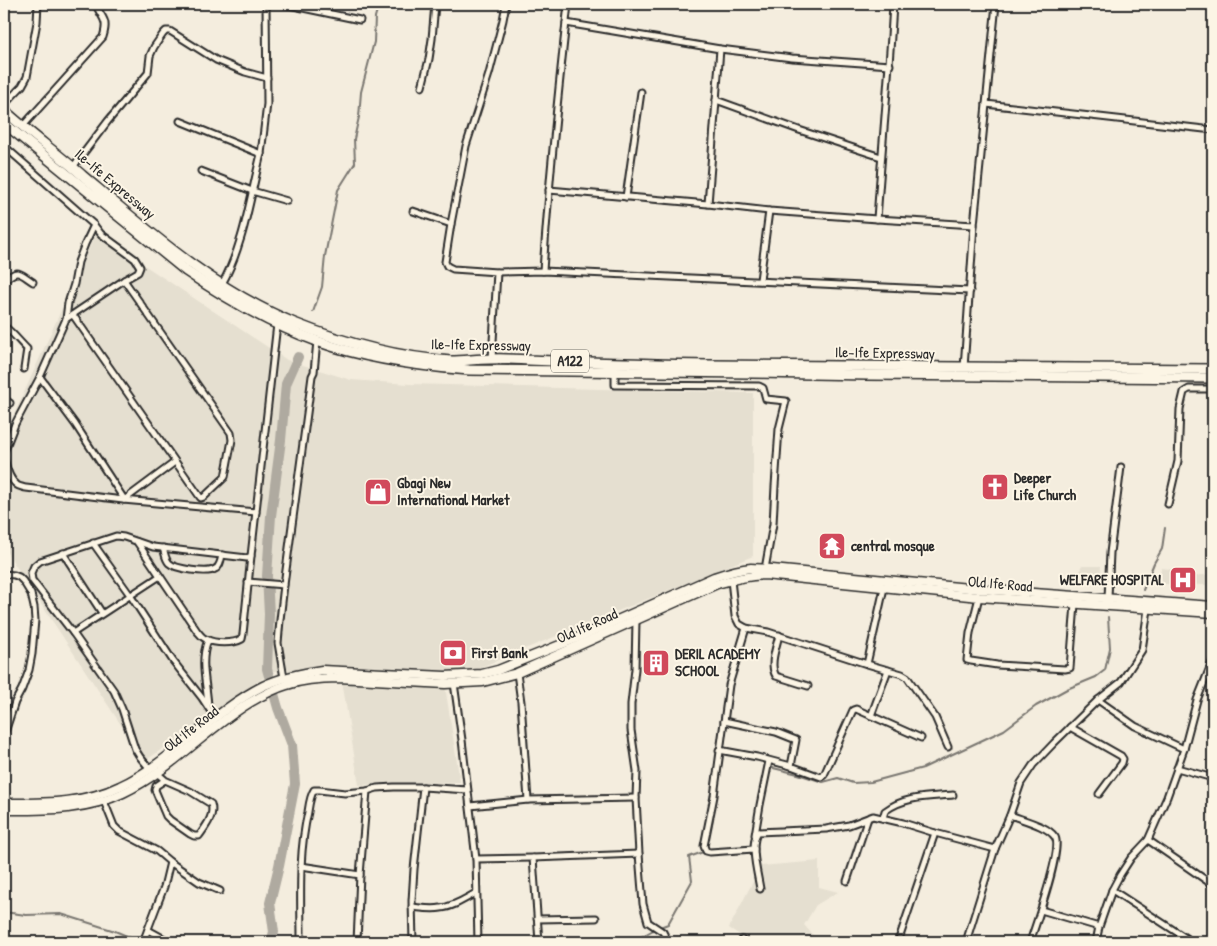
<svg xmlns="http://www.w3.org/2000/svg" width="1217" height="946" viewBox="0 0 1217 946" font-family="'Patrick Hand',sans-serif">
<rect width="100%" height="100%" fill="#f4edde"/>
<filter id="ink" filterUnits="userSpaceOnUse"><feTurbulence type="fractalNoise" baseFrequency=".02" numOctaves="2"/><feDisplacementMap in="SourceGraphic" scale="10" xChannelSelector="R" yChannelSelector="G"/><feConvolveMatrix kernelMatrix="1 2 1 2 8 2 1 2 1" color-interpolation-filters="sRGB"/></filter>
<g filter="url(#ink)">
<!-- built -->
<g fill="#e5dfd0">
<path d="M96,233L287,360L351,380L409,384L753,393V556L471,671H273L145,761L4,548V437Z"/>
<path d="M1081,566H1101L1100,584H1079Z"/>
<path d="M1161,568L1170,569V571L1175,572V575L1198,576L1199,575H1207L1206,585L1160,584Z"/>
<path d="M342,681L445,686L460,782L359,785Z"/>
<path d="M819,861V887L838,892L816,905L804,925L819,942H751L729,928L761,866Z"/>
</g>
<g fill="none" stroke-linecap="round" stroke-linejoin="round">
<!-- stream -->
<g stroke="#7a7771" stroke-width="2">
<path d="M313,312L322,287L325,256L338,190L355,163L354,139L359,117L361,92L374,42L375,17L379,4"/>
<path d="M1143,590L1154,563L1162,549L1165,528"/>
<path d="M769,767L798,774L823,782L838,778L853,783L871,782L923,768L942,759L1004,730L1036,706L1067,689L1096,677L1105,670L1110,648L1108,617"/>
<path d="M750,848L757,808"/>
<path d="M4,912L26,915L61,914L115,931L141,942"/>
<path d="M660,927L668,924L692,881L689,857L706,851"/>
<path d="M632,942L655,929"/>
</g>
<!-- river -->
<path stroke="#afaaa0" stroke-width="10" d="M271,942L274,932L270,903L279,866L295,784L292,745L278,708L267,669L269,614L267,576L271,516L281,440L286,384L298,357"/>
<!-- street casing -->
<g stroke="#2b2b2b" stroke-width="9">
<g id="street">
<path d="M284,4L360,20"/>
<path d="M506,4L503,20L489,74L466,146L451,224L445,262L447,266L453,269L497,272L543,271L970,291"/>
<path d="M566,23L720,49L792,58L890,65"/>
<path d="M422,87L429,59L432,39L435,4"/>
<path d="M716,100L799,130L881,157"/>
<path d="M986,104L1213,130"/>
<path d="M4,105L22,86L27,77L37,22L38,4"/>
<path d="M180,121L261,154"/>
<path d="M22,127L103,37C109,18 101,19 96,4"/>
<path d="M4,146L94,225L101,234L135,259L140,267L138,272L124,280L66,319L40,377L15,424L4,452"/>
<path d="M73,167L108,121L148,73L150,56L154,47L163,34L166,31H170L216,60L245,72L267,78"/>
<path d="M201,171L252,191L287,201"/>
<path d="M549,190L708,204L769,211L877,219L974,225"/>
<path d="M626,197L641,92"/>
<path d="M708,204L720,49"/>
<path d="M413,211L451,224"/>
<path d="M877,219C882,147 889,76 893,4"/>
<path d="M543,271C549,181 558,93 568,4"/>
<path d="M760,280L769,211"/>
<path d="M4,281C18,268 19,273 33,282"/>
<path d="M222,284C244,245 250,197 261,154L267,104L266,4"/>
<path d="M73,315L200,497L201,498L204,497L225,477L232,440L231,433L124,280"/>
<path d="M66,319L68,303L74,284L78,262L85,244L94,225"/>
<path d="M4,326C13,333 19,341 27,349L24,369"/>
<path d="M492,359L497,272"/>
<path d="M964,368L974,225L996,4"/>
<path d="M615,372V385L759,386L763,388L766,399L786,401L779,429L775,486L773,524L765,569"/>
<path d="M40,377L75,424L124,499"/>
<path d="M4,399L10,403"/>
<path d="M4,458C6,467 10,480 17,485C18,486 25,488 26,488L123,500L256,512"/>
<path d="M124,500L175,462"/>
<path d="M1168,504L1178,461L1180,409L1184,392L1189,389H1213"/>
<path d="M93,543L130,595L173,661L202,698L215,718"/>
<path d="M163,548C165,553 165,559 169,563C175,569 208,574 215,569C220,567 221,560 222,555"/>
<path d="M63,553L102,613"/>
<path d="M4,574L14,575L19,577L23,581L31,594L34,607L35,620L32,654L29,670L22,689L15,702L4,735"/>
<path d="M160,576L197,631C200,634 202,638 206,639C215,644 233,644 242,639L243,634L251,556"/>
<path d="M731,580L735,616L739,624L746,628L768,632L867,664L902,674L907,677L935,717L948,747"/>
<path d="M248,582L284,585"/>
<path d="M979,597L970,633L967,660L971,661L997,665L1065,669L1070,668L1075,604"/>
<path d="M1108,598L1110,553L1121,467"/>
<path d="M636,620L635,669L631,704V730L637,771L636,798L639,854L643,904L648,922L663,932L668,942"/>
<path d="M746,628L729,685L714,796L704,846L706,851L710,852L754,849"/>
<path d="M73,633L160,576L137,542"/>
<path d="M779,635C776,648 769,665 776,676L808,686"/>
<path d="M208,640C199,662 207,684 208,706"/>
<path d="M867,664L884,588"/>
<path d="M517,673L521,702L528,800"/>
<path d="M284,678L278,643L280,620L284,585L312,376L314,372L317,341"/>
<path d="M454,683L462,740L476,859L478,942"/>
<path d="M1098,700L1135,726L1184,749"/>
<path d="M871,716L888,670"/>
<path d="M724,721L776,732L796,740L791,766L821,777L824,775L853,710L856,709L921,738"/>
<path d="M1070,727L1121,756L1123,759L1122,763L1099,794"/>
<path d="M719,750L757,757L791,766"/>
<path d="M1177,768L1213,778"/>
<path d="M150,769L140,757L135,749L122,709L114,691L73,633L32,580L31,573L34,566L40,561L116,536L124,537L153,547L247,558L251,556L277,324"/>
<path d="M157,773L165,780L190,791L211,804C215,815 206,826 199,836H194L190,834L170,820L166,816L155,790L156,786L165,780"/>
<path d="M104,801L114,826L119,831L157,851L170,862L164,887L143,942"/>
<path d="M470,806L528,800L636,798"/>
<path d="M1010,815C1023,820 1048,826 1055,837C1063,848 1035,927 1030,942"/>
<path d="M883,818L885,811C905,796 929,797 953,795"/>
<path d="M755,835L760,805L769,761"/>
<path d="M1148,840L1213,885"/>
<path d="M533,858L539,942"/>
<path d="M476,859L533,858L639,854"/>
<path d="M170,862L199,882L220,891"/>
<path d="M301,866L360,875"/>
<path d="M847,881L868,818"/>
<path d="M760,889C758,875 749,844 758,832L826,829L849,825L873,816L903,823L935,833L995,849"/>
<path d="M1112,890L1192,942"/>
<path d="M412,907C422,908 432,910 441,908C453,907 465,899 476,893"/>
<path d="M1041,910L1099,927"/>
<path d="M537,919L596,918"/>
<path d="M148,930L170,942"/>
<path d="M742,940L745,942"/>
<path d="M301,942C301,899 298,855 308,812C309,805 310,796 314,790H319L345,793L367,791L377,788L394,787H423L467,790"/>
<path d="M357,942L360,875L367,791"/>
<path d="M413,942L412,901L414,869L423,787"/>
<path d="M898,942L935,833"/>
<path d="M966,942L995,849L1010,815L1021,783L1033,765L1054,743L1098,700L1121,682L1142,650L1148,609"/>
<path d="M1096,942L1099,927L1112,890L1120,875L1131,858L1148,840L1167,797L1184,749L1197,700L1213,660"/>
</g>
</g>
<!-- primary casing -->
<g stroke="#2b2b2b" stroke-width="11">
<g id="primary">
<path d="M4,803C43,803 84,804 120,786C172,762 211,712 263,686C282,677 302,673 322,670L445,676L482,674L498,670L577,638L714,577C726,573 738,569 751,568C758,568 765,569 772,569L979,589L1213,606"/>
<path d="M4,810C44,810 86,811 123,793C170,771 205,730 249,703C261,696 273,689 287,685C304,679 321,678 339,678L445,684L483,682L517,673L717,584C733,579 748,576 765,575L979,597L1213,613"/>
</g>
</g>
<!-- highway casing -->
<g stroke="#2b2b2b" stroke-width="12">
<g id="highway">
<path d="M4,110C29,133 57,153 83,176C148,231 214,290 294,323C344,343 397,357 451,361C464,361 477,359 490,359C502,358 515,359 528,360C589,362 649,364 709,365C877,366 1045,368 1213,369"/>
<path d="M4,123L186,271C227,299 270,324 317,341C365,359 418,366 469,370L752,373L867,375L1213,378"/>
</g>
</g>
<!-- street -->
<use href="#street" stroke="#fcf5e5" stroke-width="5"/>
<!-- primary -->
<use href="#primary" stroke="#fcf5e5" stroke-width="8"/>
<!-- highway -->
<use href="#highway" stroke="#fcf5e5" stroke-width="9"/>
</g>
</g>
<!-- icons -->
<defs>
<g id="church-square" transform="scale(1.4375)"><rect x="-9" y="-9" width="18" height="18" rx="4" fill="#d1495b" stroke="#fcf5e5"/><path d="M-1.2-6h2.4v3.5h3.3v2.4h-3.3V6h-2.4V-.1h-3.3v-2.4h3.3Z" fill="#fff"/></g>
<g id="shop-square" transform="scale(1.4375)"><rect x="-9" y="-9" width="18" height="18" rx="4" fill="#d1495b" stroke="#fcf5e5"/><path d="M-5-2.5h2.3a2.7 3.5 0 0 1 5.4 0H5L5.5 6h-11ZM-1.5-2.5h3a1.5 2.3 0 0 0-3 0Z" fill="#fff"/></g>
<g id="temple-square" transform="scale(1.4375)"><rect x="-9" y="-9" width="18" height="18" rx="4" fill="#d1495b" stroke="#fcf5e5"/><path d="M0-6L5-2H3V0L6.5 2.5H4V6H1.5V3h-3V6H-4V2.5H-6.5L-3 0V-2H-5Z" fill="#fff"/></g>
<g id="hospital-square" transform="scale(1.4375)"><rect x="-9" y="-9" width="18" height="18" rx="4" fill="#d1495b" stroke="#fcf5e5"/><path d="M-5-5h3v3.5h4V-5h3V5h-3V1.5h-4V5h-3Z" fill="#fff"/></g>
<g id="bank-square" transform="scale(1.4375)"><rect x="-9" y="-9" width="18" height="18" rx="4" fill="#d1495b" stroke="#fcf5e5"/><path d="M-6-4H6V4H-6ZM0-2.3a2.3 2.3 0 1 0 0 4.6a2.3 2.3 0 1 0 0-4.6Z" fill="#fff"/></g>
<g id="building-square" transform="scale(1.4375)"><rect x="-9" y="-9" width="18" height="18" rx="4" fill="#d1495b" stroke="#fcf5e5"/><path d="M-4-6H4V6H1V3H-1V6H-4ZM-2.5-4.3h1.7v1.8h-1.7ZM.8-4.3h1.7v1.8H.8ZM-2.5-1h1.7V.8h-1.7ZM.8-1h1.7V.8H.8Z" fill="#fff"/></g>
</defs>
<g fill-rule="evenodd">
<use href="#church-square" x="995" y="487"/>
<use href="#shop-square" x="378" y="492"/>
<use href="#temple-square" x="832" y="546"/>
<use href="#hospital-square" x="1183" y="580"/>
<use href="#bank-square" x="453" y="653"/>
<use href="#building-square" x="656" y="663"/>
</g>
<g text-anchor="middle" stroke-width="4" stroke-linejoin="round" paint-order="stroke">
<!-- shield labels -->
<rect fill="#fcf5e5" stroke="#6a6863" stroke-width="1" x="551" y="349.5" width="38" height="23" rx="4"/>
<g font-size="14" font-weight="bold" fill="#2b2b2b">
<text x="570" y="366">A122</text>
</g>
<!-- street labels -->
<g font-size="15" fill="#2b2b2b" stroke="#fcf5e5">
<text transform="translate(115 184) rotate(40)" y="5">Ile-Ife Expressway</text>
<text transform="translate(481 345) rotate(1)" y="5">Ile-Ife Expressway</text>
<text transform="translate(885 353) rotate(1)" y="5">Ile-Ife Expressway</text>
<text transform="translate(1000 584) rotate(5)" y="5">Old Ife Road</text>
<text transform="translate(587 626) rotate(-24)" y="5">Old Ife Road</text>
<text transform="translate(191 729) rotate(-38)" y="5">Old Ife Road</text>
</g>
<!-- poi labels -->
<g font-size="15" font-weight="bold" fill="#2b2b2b" stroke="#fcf5e5" text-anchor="start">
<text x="1014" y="483">Deeper<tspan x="1014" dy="17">Life Church</tspan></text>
<text x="397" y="488">Gbagi New<tspan x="397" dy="17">International Market</tspan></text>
<text x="851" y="551">central mosque</text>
<text x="1164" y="585" text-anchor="end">WELFARE HOSPITAL</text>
<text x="472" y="658">First Bank</text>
<text x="675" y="659">DERIL ACADEMY<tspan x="675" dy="17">SCHOOL</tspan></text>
</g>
</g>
<!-- margin -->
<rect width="1217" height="946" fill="none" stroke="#fcf5e5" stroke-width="20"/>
<rect x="10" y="10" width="1197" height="926" fill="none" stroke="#2b2b2b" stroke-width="2" filter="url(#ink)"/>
</svg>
